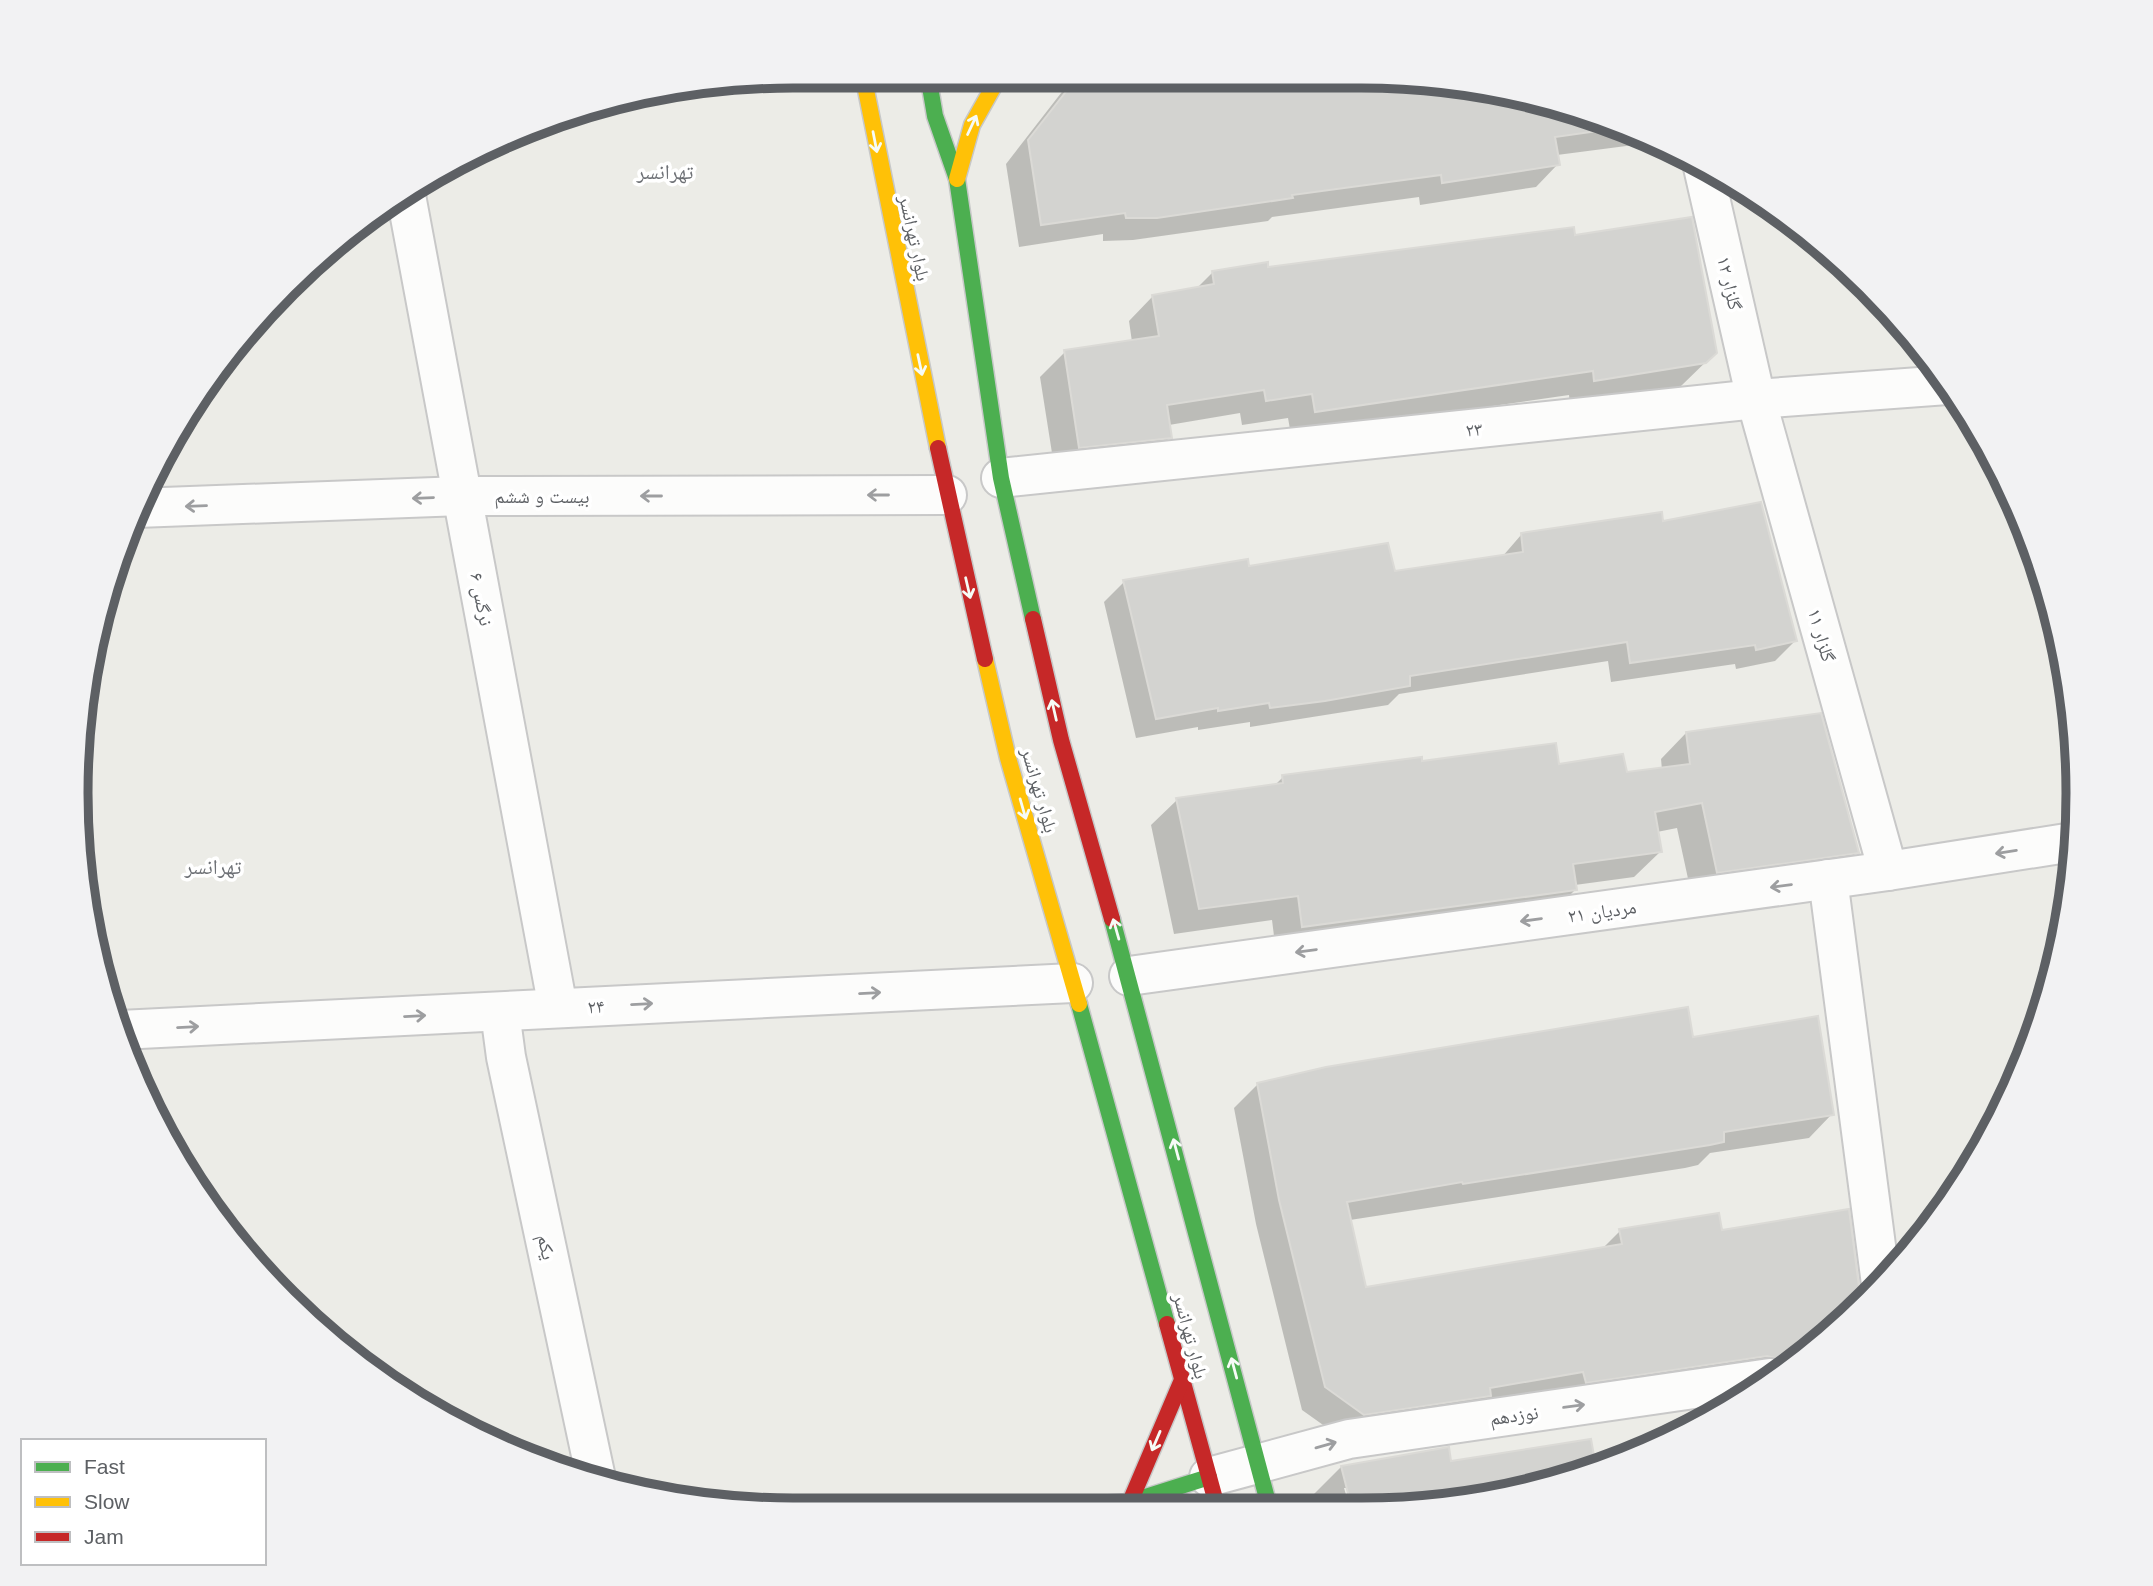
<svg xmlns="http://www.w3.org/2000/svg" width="2153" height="1586" viewBox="0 0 2153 1586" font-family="Helvetica,'Noto Naskh Arabic',sans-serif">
<rect width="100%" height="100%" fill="#ecece7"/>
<!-- shadow -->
<g fill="#0003">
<path d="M1075,75H1360L1545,100L1644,135L1634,145L1557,155L1558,164L1536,187L1420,205L1419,197L1272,217L1268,221L1133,240L1103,241V234L1019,247L1006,164Z"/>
<path d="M1574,237L1715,353L1680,387L1570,405L1569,395L1291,435L1288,418L1242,425L1240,413L1169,425L1170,437L1146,462L1055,472L1040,377L1065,352L1132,342L1129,321L1153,296L1196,289L1213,272Z"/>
<path d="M1662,523L1795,641L1775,661L1736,669L1735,664L1611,682L1608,661L1399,694L1388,705L1250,727V722L1198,730V727L1136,738L1104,602L1124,582L1248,568L1393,573L1502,557L1521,535Z"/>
<path d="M1686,733L1857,852L1831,878L1692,897L1677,828L1657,832L1660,852L1634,877L1575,885V890L1549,916L1276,952L1272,920L1174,934L1151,825L1177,800L1274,786L1283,777L1420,763L1558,766L1626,774L1662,770L1661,759Z"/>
<path d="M1691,1039L1832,1114L1809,1138L1710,1153L1698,1165L1685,1168L1350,1220L1365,1289L1602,1249L1620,1231L1720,1232L1858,1287L1864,1300L1797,1362L1768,1379L1340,1437L1302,1410L1256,1224L1234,1108L1258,1084Z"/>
<path d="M1449,1463L1454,1505H1352L1348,1488H1344L1349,1505H1316L1313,1495L1341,1467Z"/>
</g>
<!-- building -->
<g fill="#d3d3d0" stroke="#dbdad6" stroke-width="2">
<path d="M1079,75H1360L1545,100L1626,127L1555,137L1560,165L1442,183L1441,175L1292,195L1293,198L1157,218H1126L1125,213L1041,225L1028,140Z"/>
<path d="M1692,217L1717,353L1706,363L1594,381L1593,371L1315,412L1312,394L1266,401L1264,390L1167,405L1172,438L1079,448L1064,350L1159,336L1152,295L1214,284L1212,271L1268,262V267L1574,227L1575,235Z"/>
<path d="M1761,502L1797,641L1756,650L1755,645L1630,663L1627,642L1410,676V686L1325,701L1270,708L1269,703L1218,711V708L1156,719L1123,580L1248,559L1249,566L1388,543L1395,571L1523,552L1521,533L1662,512L1663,521Z"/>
<path d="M1821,713L1859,853L1717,873L1702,803L1655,812L1662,852L1573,864L1577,890L1302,927L1298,896L1199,909L1176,798L1283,783L1282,775L1422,757V761L1556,743L1559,764L1623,754L1627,772L1690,764L1686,732Z"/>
<path d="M1688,1007L1693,1037L1818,1016L1834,1115L1724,1132V1142L1710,1145L1463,1184L1462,1182L1347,1202L1366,1287L1622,1244L1619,1229L1719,1213L1722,1230L1849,1209L1859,1287L1865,1299L1806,1354L1780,1359L1767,1356L1586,1383L1583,1372L1490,1388L1491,1396L1364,1415L1325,1387L1279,1200L1257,1083L1326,1067Z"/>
<path d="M1591,1439L1596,1467L1454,1505H1351L1341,1466L1449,1447L1451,1461Z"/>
</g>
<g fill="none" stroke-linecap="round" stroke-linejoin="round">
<!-- street casing -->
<g stroke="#c8c8c8" stroke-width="42">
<g id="street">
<path d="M1703,167L1756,399L1888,871"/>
<path d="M405,190L558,1008"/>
<path d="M1001,478L1756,399L1947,385"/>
<path d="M137,508L462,496L947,495"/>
<path d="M1828,879L1881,1284"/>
<path d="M1129,976L1888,871L2073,842"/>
<path d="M500,1012L506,1057L597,1483"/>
<path d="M120,1030L1073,983"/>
<path d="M1209,1477L1349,1439L1770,1378"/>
</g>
</g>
<!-- fast casing -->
<g stroke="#c7c8c8" stroke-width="19">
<g id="fast">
<path d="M928,75L935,116L957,179L1001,478L1033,619"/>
<path d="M1112,919L1269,1506"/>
<path d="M1079,1004L1167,1324"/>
<path d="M1057,1507L1130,1502L1209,1477"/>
</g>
</g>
<!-- slow casing -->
<g stroke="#c7c8c8" stroke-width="19">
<g id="slow">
<path d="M863,75L938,448"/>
<path d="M957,179L972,125L1000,75"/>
<path d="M985,659L1008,758L1079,1004"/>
</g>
</g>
<!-- jam casing -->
<g stroke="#c7c8c8" stroke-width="19">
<g id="jam">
<path d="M938,448L985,659"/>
<path d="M1033,619L1061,740L1112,919"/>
<path d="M1167,1324L1217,1506"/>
<path d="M1136,1507L1130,1502L1182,1380"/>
</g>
</g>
<!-- street -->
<use href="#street" stroke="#fcfcfb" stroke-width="38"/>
<!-- fast -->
<use href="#fast" stroke="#4caf50" stroke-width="16"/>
<!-- slow -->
<use href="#slow" stroke="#ffc107" stroke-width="16"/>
<!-- jam -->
<use href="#jam" stroke="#c62828" stroke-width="16"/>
</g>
<!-- one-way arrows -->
<defs><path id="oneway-shaft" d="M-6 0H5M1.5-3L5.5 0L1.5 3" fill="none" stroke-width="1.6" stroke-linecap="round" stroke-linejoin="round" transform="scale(1.75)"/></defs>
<g stroke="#f6fbf6">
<use href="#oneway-shaft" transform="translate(972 125) rotate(-65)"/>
<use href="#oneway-shaft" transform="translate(875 142) rotate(79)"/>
<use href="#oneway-shaft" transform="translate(920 365) rotate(78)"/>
<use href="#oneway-shaft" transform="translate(968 588) rotate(77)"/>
<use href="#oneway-shaft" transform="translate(1054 710) rotate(-103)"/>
<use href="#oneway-shaft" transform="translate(1023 809) rotate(74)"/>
<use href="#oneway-shaft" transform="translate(1116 929) rotate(-106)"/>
<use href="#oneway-shaft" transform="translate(1176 1149) rotate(-105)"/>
<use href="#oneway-shaft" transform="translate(1234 1368) rotate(-105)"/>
<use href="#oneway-shaft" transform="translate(1156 1441) rotate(113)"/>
</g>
<g stroke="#9d9ea0">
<use href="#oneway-shaft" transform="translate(878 495) rotate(180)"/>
<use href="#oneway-shaft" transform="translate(651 496) rotate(180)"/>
<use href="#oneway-shaft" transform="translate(423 498) rotate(178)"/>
<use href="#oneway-shaft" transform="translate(196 506) rotate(178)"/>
<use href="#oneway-shaft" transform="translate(2006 852) rotate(171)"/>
<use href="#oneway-shaft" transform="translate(1781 886) rotate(172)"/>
<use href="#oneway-shaft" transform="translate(1531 920) rotate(172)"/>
<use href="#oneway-shaft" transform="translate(1306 951) rotate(172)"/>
<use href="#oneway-shaft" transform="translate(870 993) rotate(-3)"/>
<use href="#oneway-shaft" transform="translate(642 1004) rotate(-3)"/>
<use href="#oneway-shaft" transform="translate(415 1016) rotate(-3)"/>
<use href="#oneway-shaft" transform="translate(188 1027) rotate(-3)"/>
<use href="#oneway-shaft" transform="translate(1574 1406) rotate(-8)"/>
<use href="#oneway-shaft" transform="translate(1326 1445) rotate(-16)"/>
</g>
<g text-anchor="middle" stroke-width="7" stroke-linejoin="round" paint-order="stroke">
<!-- street labels -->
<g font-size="19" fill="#5d6064" stroke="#fff">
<text transform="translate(915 238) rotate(78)" y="7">بلوار تهرانسر</text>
<text transform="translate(1730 283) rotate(77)" y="7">گلزار ۱۲</text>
<text transform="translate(1474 429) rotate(-6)" y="7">۲۳</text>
<text x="542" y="503">بیست و ششم</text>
<text transform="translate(482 599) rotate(79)" y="7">نرگس ۶</text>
<text transform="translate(1822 635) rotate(74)" y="7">گلزار ۱۱</text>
<text transform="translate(1040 790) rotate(74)" y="7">بلوار تهرانسر</text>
<text transform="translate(1602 911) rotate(-8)" y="7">۲۱ مردیان</text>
<text transform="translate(596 1006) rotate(-3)" y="7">۲۴</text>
<text transform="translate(547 1247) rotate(78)" y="7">یکم</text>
<text transform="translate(1191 1336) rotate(75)" y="7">بلوار تهرانسر</text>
<text transform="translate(1514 1415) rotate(-8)" y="7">نوزدهم</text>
</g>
<!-- neighbourhood labels -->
<g font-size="21" fill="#6e7176" stroke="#fff">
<text x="665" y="179">تهرانسر</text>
<text x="213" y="874">تهرانسر</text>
</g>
</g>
<!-- crop -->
<path d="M0 0H2153V1586H0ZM793 88H1361A705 705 0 0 1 2066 793V793A705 705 0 0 1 1361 1498H793A705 705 0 0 1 88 793V793A705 705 0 0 1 793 88Z" fill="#f2f2f3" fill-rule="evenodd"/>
<path fill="none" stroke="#5d6064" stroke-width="9" d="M793 88H1361A705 705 0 0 1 2066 793V793A705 705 0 0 1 1361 1498H793A705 705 0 0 1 88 793V793A705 705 0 0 1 793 88Z"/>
<!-- legend -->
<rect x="21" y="1439" width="245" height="126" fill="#ffffff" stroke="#bebfc1" stroke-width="2"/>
<rect x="35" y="1462" width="35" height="10" fill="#4caf50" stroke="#bebfc1" stroke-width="2"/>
<text x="84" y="1474" font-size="21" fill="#5d6064">Fast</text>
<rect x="35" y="1497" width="35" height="10" fill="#ffc107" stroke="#bebfc1" stroke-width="2"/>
<text x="84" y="1509" font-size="21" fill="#5d6064">Slow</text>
<rect x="35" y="1532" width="35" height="10" fill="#c62828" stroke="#bebfc1" stroke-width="2"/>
<text x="84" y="1544" font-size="21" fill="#5d6064">Jam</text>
</svg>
